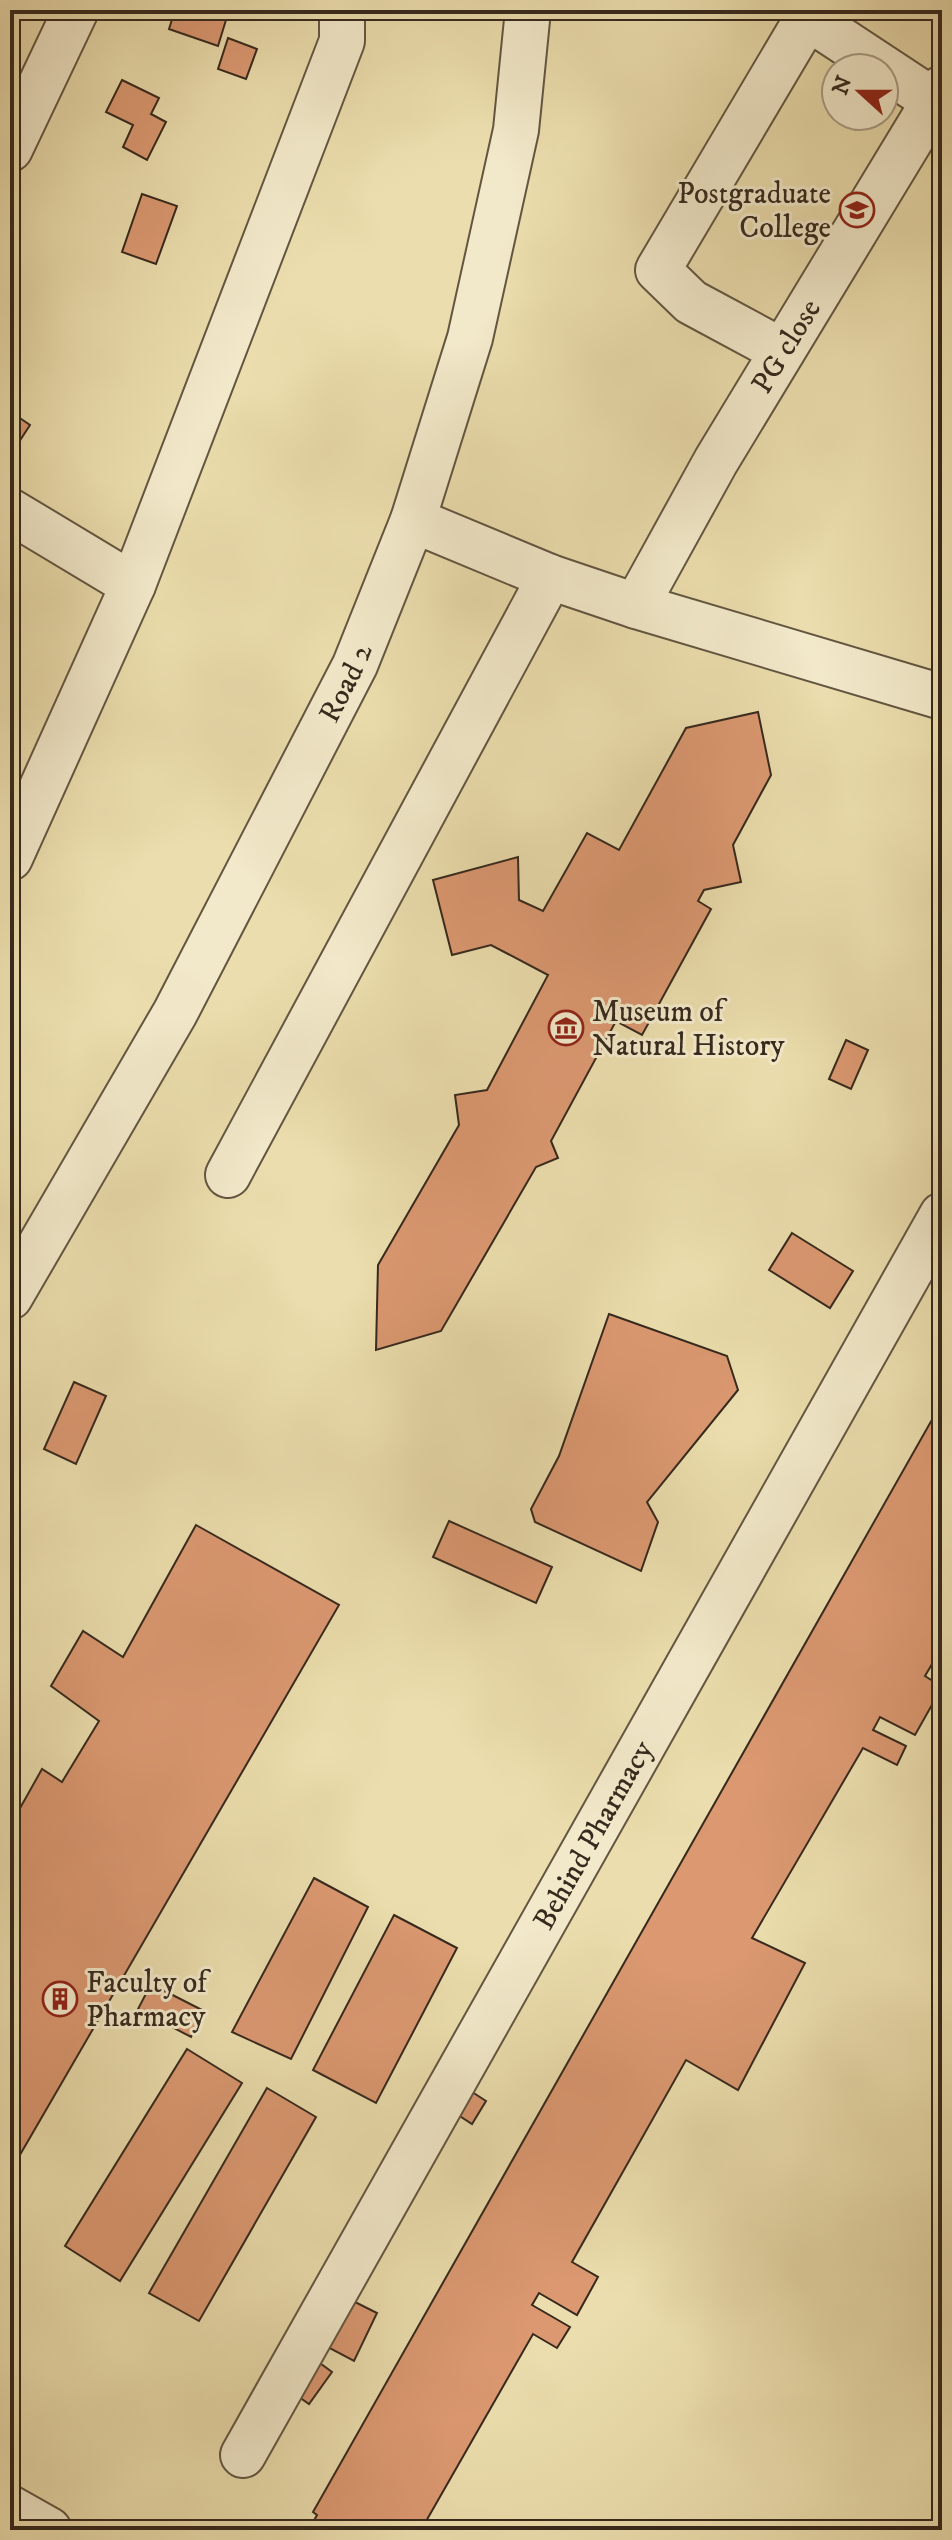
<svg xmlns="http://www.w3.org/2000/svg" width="952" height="2540" viewBox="0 0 952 2540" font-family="'IM FELL DW Pica',serif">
<rect width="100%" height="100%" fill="#ebddad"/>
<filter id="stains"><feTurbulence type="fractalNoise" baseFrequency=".0025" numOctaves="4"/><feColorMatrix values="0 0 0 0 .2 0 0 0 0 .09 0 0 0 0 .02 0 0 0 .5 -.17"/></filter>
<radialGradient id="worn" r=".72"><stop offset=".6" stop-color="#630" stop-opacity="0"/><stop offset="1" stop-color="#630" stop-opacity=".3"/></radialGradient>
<!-- building -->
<g fill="#db9871" stroke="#36291d" stroke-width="2">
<path d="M175,10H197L226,20L218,46L169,29Z"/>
<path d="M228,38L257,49L246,79L218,69Z"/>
<path d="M122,80L159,98L151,114L166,122L147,160L123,147L133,125L106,112Z"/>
<path d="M142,194L177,206L156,264L122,252Z"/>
<path d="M11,412L30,425L19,442L10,437Z"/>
<path d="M758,712L771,775L733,845L741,882L704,890L698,901L711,909L642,1035L616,1021L551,1141L558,1158L536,1167L441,1331L376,1350L378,1265L459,1125L455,1095L487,1090L548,975L491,945L452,955L433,880L518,857L519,900L543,911L587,833L619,850L686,728Z"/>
<path d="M846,1040L868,1050L851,1089L829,1079Z"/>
<path d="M792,1233L853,1271L830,1308L769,1270Z"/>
<path d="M609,1314L727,1356L738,1390L647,1502L658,1522L641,1571L535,1522L531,1509L559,1456Z"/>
<path d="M74,1382L106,1396L76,1464L44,1449Z"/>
<path d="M942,1402V1647L925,1676L942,1687L915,1735L880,1717L873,1730L906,1746L897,1765L863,1748L752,1938L805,1963L738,2090L686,2060L572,2262L598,2277L577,2315L539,2293L532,2305L570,2327L557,2348L533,2334L421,2530H309L317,2515L313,2512Z"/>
<path d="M449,1521L552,1567L536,1603L433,1557Z"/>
<path d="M196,1525L339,1605L10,2172V1826L42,1769L62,1782L99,1721L51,1686L83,1631L123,1657Z"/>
<path d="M314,1878L368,1907L291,2059L232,2032Z"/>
<path d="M394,1915L457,1948L376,2103L313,2070Z"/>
<path d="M151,1984L204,2011L191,2037L138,2009Z"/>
<path d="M187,2049L242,2083L120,2281L65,2246Z"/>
<path d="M267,2088L316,2117L199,2321L149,2293Z"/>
<path d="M466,2088L486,2101L472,2124L452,2111Z"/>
<path d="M345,2297L377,2313L354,2361L322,2344Z"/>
<path d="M309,2355L332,2372L309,2404L285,2387Z"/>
</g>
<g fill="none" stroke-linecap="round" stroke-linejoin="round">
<!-- minor casing -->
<g stroke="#635641" stroke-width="48">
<g id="minor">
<path d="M808,18L934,101"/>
<path d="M10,149L76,10"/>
<path d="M782,351L691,302L658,270L812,10"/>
<path d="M10,511L133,585"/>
<path d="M413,520L550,577L636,606L942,697"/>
<path id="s1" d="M636,606L716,461L942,88"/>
<path d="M10,858L133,585L342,41V10"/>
<path d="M228,1175L550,577"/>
<path id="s2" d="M10,1297L175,1013L355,665L413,520L470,338L516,130L528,10"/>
<path id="s3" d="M243,2455L942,1215"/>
<path d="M10,2508L49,2530"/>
</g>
</g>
<!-- minor -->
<use href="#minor" stroke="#f2e9ca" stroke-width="44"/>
</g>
<!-- icons -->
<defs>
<g id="university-ring" transform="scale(1.8)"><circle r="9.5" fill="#f2e9ca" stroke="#8f2418" stroke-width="1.5"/><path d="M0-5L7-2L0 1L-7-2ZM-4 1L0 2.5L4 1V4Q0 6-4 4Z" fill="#8f2418"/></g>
<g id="museum-ring" transform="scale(1.8)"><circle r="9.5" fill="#f2e9ca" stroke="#8f2418" stroke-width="1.5"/><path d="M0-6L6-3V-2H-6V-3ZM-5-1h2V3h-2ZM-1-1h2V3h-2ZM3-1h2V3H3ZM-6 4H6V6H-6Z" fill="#8f2418"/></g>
<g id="building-ring" transform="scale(1.8)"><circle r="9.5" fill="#f2e9ca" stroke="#8f2418" stroke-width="1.5"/><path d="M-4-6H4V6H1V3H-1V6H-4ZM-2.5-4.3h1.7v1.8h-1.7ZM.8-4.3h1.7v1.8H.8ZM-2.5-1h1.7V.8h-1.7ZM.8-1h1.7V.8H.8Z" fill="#8f2418"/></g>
</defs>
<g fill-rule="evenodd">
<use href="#university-ring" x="857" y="210"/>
<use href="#museum-ring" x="566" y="1028"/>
<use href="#building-ring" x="60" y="1999"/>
</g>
<g text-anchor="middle" stroke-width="6" stroke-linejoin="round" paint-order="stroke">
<!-- poi labels -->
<g font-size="30" fill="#36291d" stroke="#f2e9ca" text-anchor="start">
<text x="831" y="203" text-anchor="end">Postgraduate<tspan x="831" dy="34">College</tspan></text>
<text x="592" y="1021">Museum of<tspan x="592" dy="34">Natural History</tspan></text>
<text x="86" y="1992">Faculty of<tspan x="86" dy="34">Pharmacy</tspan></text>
</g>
<!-- street labels -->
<g font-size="30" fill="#36291d" stroke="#f2e9ca">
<text dy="10" stroke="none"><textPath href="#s1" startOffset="300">PG close</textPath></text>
<text dy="10" stroke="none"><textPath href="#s2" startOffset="700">Road 2</textPath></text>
<text dy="10" stroke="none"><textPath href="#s3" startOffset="712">Behind Pharmacy</textPath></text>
</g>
</g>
<!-- margin -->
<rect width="952" height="2540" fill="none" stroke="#ebddad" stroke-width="40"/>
<rect x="12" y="12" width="928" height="2516" fill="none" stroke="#36291d" stroke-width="4"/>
<rect x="20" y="20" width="912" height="2500" fill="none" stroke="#36291d" stroke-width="2"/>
<!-- north arrow -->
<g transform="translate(860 92) rotate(291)"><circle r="38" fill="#f2e9ca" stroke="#a79c85" stroke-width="2"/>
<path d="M0-6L14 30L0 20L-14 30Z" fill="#8f2418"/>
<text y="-12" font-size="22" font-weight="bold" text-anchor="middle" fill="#36291d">N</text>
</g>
<rect width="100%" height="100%" filter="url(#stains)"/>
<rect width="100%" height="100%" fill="url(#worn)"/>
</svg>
